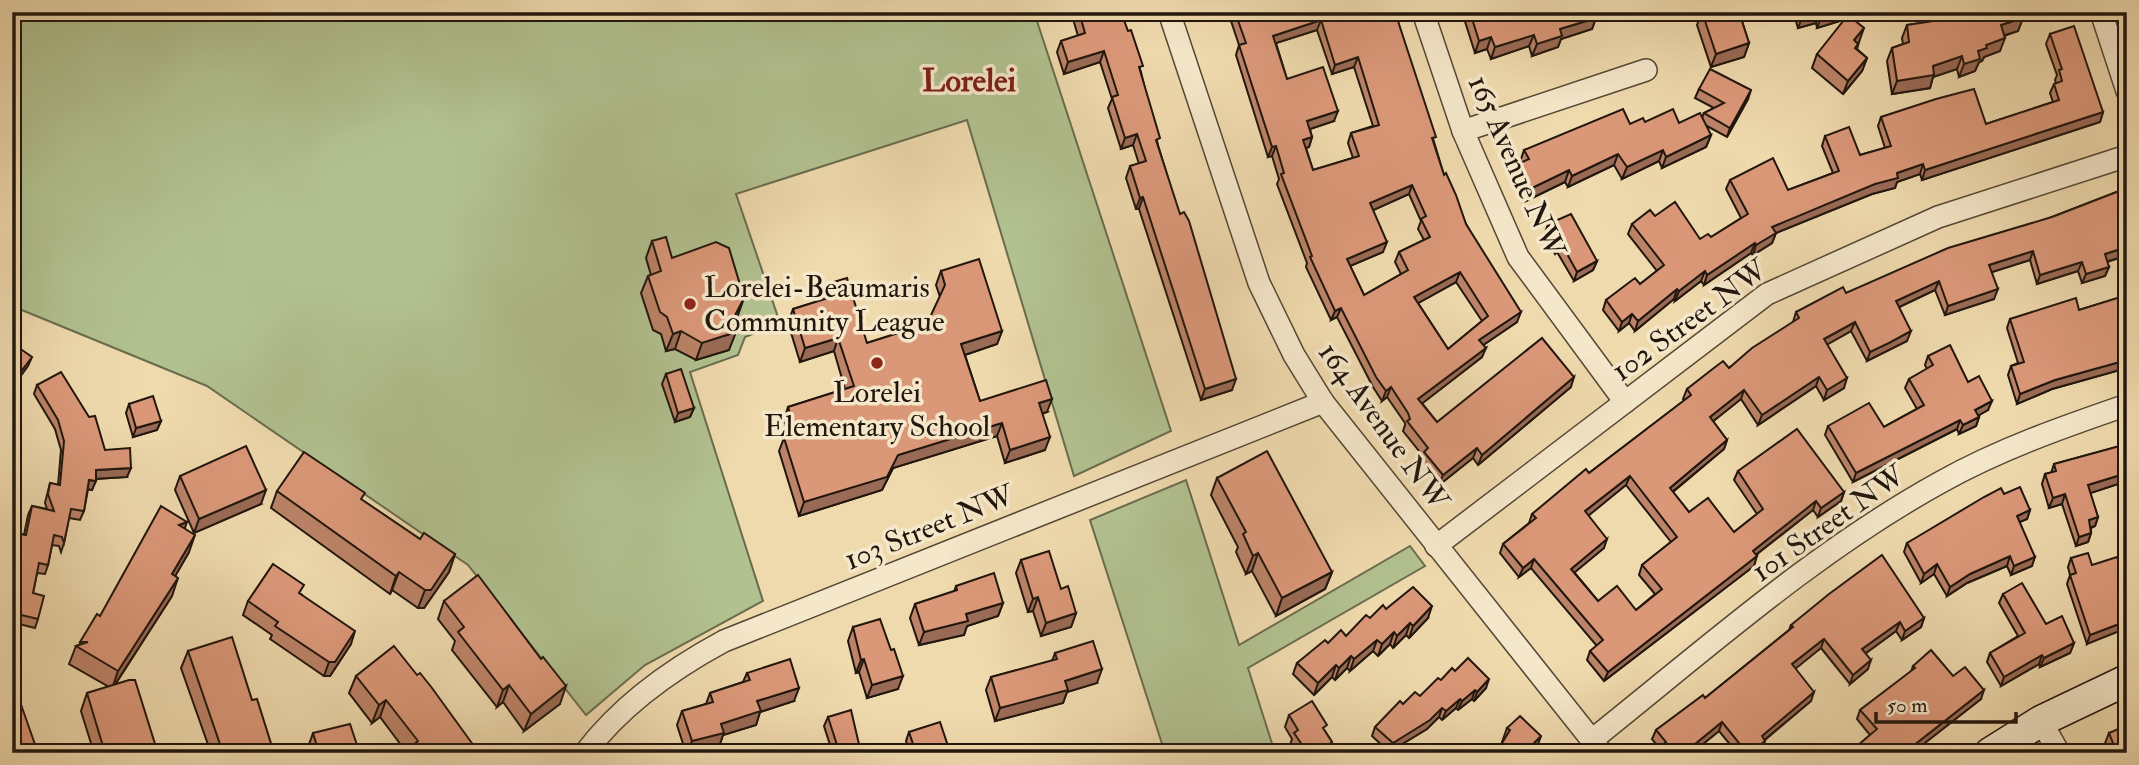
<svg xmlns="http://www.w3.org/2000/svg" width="2139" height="765" viewBox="0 0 2139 765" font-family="'IM FELL Double Pica',serif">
<rect width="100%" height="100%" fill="#efdaae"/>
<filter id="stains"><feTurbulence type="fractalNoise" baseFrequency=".00286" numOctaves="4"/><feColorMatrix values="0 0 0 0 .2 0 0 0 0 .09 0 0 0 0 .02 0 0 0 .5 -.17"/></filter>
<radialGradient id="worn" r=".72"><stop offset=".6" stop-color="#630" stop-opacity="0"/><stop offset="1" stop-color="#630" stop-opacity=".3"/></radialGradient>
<!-- green -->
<g fill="#b2c190" stroke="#6a6c4e" stroke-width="2">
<path d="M12,12H1034L1171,431L1074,476L967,120L736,194L780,323L745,337L738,355L690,372L763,601L645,665L586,715L468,565L207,386L12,306Z"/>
<path d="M1186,480L1239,645L1410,546L1425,566L1248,668L1275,753H1165L1090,520Z"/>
</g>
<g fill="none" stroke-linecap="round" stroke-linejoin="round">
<!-- street casing -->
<g stroke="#544735" stroke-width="24">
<g id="street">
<path d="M1169,12L1259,283L1294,355L1323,402L1602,753"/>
<path d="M1423,12L1463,131L1518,257L1625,402"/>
<path d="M2101,12L2127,91"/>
<path d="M1463,131L1646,70"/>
<path d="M1436,546L1767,294L1938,217L2127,156"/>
<path d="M2041,721L2059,753"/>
<path d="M1592,740C1705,650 1814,552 1941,482C2000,449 2063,427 2127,405"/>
<path d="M585,753C621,705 672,669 724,641L1323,402"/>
</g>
</g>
<!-- secondary casing -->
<g stroke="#21160d" stroke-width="33">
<path id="secondary" d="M1990,753L2041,721L2127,680"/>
</g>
<!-- street -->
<use href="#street" stroke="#f5e7ca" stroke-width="21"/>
<!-- secondary -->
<use href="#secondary" stroke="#f5e7ca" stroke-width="30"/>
</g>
<!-- wall -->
<g fill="#bc8368" stroke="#21160d" stroke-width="2" fill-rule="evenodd">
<path d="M1071,12H1121L1141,72L1158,145L1232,390L1201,400L1139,209H1136L1126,178L1130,166L1139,164L1133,145L1121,149L1108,108L1112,99L1100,62L1064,74L1057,52L1061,41L1078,36Z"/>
<path d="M1228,12H1395L1444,175L1466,224L1517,322L1483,345L1482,357L1422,403L1437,422L1571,387L1478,465L1473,458L1439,485L1420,461L1423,456L1403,431L1405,425V423L1387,397L1382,401L1373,387L1337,317L1331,320L1306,267L1307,263L1277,184L1279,179L1272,156L1268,157L1236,55L1239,45ZM1317,30L1332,74L1354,67L1373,126L1351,133L1348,143L1353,158L1313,170L1306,148L1309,147L1312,137L1310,129L1334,121L1287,79L1276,43ZM1409,194L1421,221L1418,229L1424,240L1399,252L1395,262L1401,274L1364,295L1350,266L1383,252L1373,210ZM1456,282L1482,321L1448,349L1418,303Z"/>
<path d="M1462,12H1594L1596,18L1592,29L1561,39L1558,47L1532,56L1529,46L1491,59L1487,49L1475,53Z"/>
<path d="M1681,12H1692L1690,17Z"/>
<path d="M1702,12H1739L1749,43L1744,57L1711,67L1697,25Z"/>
<path d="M1783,12H1843L1840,21L1817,28L1816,23L1798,28L1794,15L1785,18Z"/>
<path d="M1942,12H2027L2021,14L2023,18L2018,31L2004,36L2000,51L1984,57L1982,61L1979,62L1975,71L1959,77L1957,69L1933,77L1930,88L1892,94L1887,61L1892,48L1903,44L1902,38L1907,25L1939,20Z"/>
<path d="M2050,34L2103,112L2100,122L1922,180L1920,174L1897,182L1895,188L1872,194L1776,233L1772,243L1753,255L1751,253L1704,285L1701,281L1675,301L1674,299L1635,331L1629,323L1619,331L1603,310L1606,300L1640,284L1657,271L1628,234L1632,224L1655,216L1700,239L1711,237L1741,218L1726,189L1730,180L1788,190L1833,173L1822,146L1825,136L1860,155L1885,148L1878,126L1881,117L1986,124L2053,102L2050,93L2054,84L2056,83L2055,80L2057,75L2046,44Z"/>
<path d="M1859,42L1857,49L1867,58L1862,71L1843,94L1812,68L1817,54Z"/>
<path d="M1699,89L1748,99L1727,137L1705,125L1711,135L1706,147L1662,168L1659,161L1622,179L1614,165L1568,187L1565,182L1526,201L1514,176L1518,164L1521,163L1520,162L1524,150L1630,124L1645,122L1679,123L1702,118L1704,113L1714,108L1695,98Z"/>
<path d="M2127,188V228L2124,229L2127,239V253L2126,256L2107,262L2109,267L2105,276L2082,283L2078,271L2037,284L2030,260L1992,272L1994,299L1945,315L1935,290L1899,307L1907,341L1867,361L1851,331L1827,344L1844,388L1824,400L1816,386L1758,425L1741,399L1713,421L1727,440L1724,449L1673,492L1689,512L1734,532L1757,514L1734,480L1738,471L1844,492L1841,501L1818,517L1813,510L1756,555L1754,566L1604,681L1587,660L1590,651L1597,646L1531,568L1519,577L1500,553L1503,544L1529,523L1532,514L1589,473L1685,400L1683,399L1687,389L1729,368L1793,322L1796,312L1846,293L2052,217ZM1626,485L1671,542L1642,565L1639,575L1655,594L1636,610L1598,601L1574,572L1604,548L1588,515Z"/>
<path d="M1548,224L1597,261L1593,270L1574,281L1557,252L1555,254L1545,233Z"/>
<path d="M652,241L738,315L733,324L729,350L696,360L675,349L666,351L661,334L653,330L641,293L648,276L651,275L646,258Z"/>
<path d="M941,271L1002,331L997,344L965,355L980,401L1047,412L1042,414L1045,450L1005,463L997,436L893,468L882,490L799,516L779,451L784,438L789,436L784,420L788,407L845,389L834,351L800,362L788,323L793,309L823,300V297L827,284L867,343L927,324L940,297L936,285Z"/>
<path d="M2127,295V368L2052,389L2017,404L2008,375L2011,366L2018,363L2007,328L2010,319L2079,310Z"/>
<path d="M1928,356L1968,382L1988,410L1978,415L1979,417L1976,426L1959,434L1957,429L1853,482L1825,435L1828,426L1884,427L1917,409L1905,388L1909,379L1927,369L1925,365Z"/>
<path d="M666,374L694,408L690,417L675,422L662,384Z"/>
<path d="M37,385L105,450L127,477L96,479L92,490L88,489L84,511L80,520L69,518L64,543L61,552L59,546L52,545L48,565L45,574L37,573L33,593L38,619L35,628L15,623L13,628L12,537L14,533L24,535L28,515L32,506L47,509L45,503L50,483L58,485L61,450L55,429L34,394Z"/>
<path d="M129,404L161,421L157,430L133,437L126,413Z"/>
<path d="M2127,444V481L2090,493L2098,517L2095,526L2091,528V533L2088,542L2076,546L2062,504L2049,508L2042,484L2045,474L2051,473L2054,464Z"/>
<path d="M180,476L261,504L194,533L175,490Z"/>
<path d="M1217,478L1332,572L1325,589L1276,616L1252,571L1246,574L1236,552L1238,547L1211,495Z"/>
<path d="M277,491L362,500L420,539L455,554L449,572L424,608H418L392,590L390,594L271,508Z"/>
<path d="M2004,494L2030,510L2027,519L2019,522L2032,566L2011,575L2007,566L1967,583L1947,596L1934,574L1921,583L1904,552L1907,543Z"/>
<path d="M185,529L189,552L175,576L172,596L115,685L156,747L162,753H94L81,711L87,693L109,687L69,664L76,646L79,645L100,616Z"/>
<path d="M2071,558L2126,586L2087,644L2067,584L2070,575L2068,567Z"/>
<path d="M1021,560L1061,589L1076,613L1071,627L1041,636L1033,611L1028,612L1016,573Z"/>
<path d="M956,586L1003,603L998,616L967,626L964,635L919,645L910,618L915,604L954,592Z"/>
<path d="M301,594L351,644L330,676H324L270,639L272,635L243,615L248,601Z"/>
<path d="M2003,594L2074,643L2070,653L2040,667L2039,664L2001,686L1987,662L1990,653L2018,636L1999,603Z"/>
<path d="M444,601L541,659L560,704L524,731L503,702L497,707L452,650L455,641L438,619Z"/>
<path d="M1386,609L1428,618L1409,638L1406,635L1393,648L1390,644L1378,656L1373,651L1350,671L1347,668L1335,680L1332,677L1314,695L1293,674L1297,663L1328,643L1346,636L1370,618Z"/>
<path d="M1924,618L1921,627L1902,640L1896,631L1866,653L1868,669L1850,684L1821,648L1795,668L1811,701L1765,740L1762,750L1758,753H1737L1719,731L1692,753H1659L1660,749L1652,739L1656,730L1705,698L1789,630L1791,625Z"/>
<path d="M853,627L898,689L867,698L859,672L856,673L848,641Z"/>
<path d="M188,651L252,700L274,753H211L181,668Z"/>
<path d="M1055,653L1097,683L1067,692L1063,703L995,721L986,690L991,677L1052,661Z"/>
<path d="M1913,666L1953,676L1981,699L1912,753H1849L1870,735L1857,719L1860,710L1911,672Z"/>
<path d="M1455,671L1486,688L1474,701L1472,699L1458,710L1456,708L1442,720L1439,717L1427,729L1389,752L1372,736L1375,727L1403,704L1420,696L1441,680Z"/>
<path d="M747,673L794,701L760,712L756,725L723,735L719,747L693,753H686L677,725L682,711L706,704L710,693L743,682Z"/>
<path d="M356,676L479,753H407L380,717L372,723L349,693Z"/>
<path d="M1289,715L1325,731L1332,742L1330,748L1333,753H1295L1290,745L1292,739L1285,727Z"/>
<path d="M828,717L861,753H829L831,748L824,726Z"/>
<path d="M1507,728L1536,750L1502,742Z"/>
<path d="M909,732L949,753H910L906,741Z"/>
<path d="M313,733L356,753H308L307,750Z"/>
<path d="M2109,733L2127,753H2107L2104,746Z"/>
</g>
<!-- shaded-wall -->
<g fill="#996a55" stroke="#21160d" stroke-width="2">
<path d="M1787,12H1795L1794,15L1785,18Z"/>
<path d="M1812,12H1820L1816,23L1798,28L1803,15Z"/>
<path d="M1829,12H1843L1840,21L1817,28L1822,14Z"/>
<path d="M1596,18L1592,29L1561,39L1558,47L1532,56L1537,44L1560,29Z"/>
<path d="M2023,18L2018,31L1996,38L2001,25Z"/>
<path d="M1321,20L1317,30L1270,45L1273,36Z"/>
<path d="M1864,28L1859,42L1849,53L1854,40Z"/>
<path d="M1534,35L1529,46L1491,59L1495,47Z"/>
<path d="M1491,37L1487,49L1475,53L1479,41Z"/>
<path d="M2005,38L2000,51L1984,57L1982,61L1979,62L1975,71L1959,77L1964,64L1986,45Z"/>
<path d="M1749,43L1744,57L1711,67L1716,54Z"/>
<path d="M1104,51L1100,62L1064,74L1068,62Z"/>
<path d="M1962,56L1957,69L1933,77L1930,88L1892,94L1897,81L1933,66Z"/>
<path d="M1358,57L1354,67L1332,74L1335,65Z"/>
<path d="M1867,58L1862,71L1843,94L1848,81Z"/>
<path d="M1751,90L1748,99L1727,137L1730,128Z"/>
<path d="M1338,111L1334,121L1304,131L1307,121Z"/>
<path d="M2103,112L2100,122L1922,180L1925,170Z"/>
<path d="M1137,134L1133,145L1121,149L1125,138Z"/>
<path d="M1711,135L1706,147L1662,168L1666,157Z"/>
<path d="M1312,137L1309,147L1300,150L1303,140Z"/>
<path d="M1276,146L1272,156L1268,157L1272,147Z"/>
<path d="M1663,150L1659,161L1622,179L1627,167Z"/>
<path d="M1618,154L1614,165L1568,187L1572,176Z"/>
<path d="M1923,164L1920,174L1897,182L1895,188L1872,194L1776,233L1772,243L1753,255L1756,245L1772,227L1897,173Z"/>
<path d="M1569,170L1565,182L1526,201L1530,189Z"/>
<path d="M1412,185L1409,194L1367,213L1370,203Z"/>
<path d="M1143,197L1139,209H1136L1140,198Z"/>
<path d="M2127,220V228L2118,231L2122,222Z"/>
<path d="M1387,242L1383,252L1343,269L1347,259Z"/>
<path d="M1561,243L1557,252L1555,254L1558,245Z"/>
<path d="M1755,243L1751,253L1704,285L1707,275Z"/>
<path d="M2127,247L2126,256L2101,263L2105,254Z"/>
<path d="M2033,251L2030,260L1986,274L1989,265Z"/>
<path d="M1597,261L1593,270L1574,281L1577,272Z"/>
<path d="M2082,262L2078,271L2037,284L2040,275Z"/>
<path d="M2109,267L2105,276L2082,283L2086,274Z"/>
<path d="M1705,271L1701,281L1675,301L1679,291Z"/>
<path d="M1460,272L1456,282L1411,307L1414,297Z"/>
<path d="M1939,281L1935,290L1893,310L1896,301Z"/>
<path d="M1677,289L1674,299L1635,331L1638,321Z"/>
<path d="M1998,289L1994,299L1945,315L1948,306Z"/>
<path d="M744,298L738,315L727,335L736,332L729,350L696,360L702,343L732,321Z"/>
<path d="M1341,308L1337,317L1331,320L1335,311Z"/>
<path d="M1521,312L1517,322L1476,350L1479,340Z"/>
<path d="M1632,314L1629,323L1619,331L1622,322Z"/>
<path d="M1855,322L1851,331L1821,348L1824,339Z"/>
<path d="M681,331L675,349L666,351L673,334Z"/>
<path d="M1002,331L997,344L956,358L961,344Z"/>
<path d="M1911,331L1907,341L1867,361L1870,352Z"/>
<path d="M838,338L834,351L800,362L805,348Z"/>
<path d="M1486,348L1482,357L1415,409L1418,399Z"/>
<path d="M32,357L28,366L12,388L13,382Z"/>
<path d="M2127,360V368L2052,389L2017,404L2020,394L2055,380Z"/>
<path d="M1574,377L1571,387L1478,465L1482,455Z"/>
<path d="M1819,377L1816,386L1758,425L1762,415Z"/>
<path d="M1847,378L1844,388L1824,400L1827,390Z"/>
<path d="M1236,379L1232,390L1201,400L1205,389Z"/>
<path d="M1391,387L1387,397L1382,401L1386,391Z"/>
<path d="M1744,390L1741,399L1706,427L1710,417Z"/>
<path d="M1052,399L1047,412L1034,416L1039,403Z"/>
<path d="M1992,401L1988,410L1972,419L1975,410Z"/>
<path d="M694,408L690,417L675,422L678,413Z"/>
<path d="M1979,417L1976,426L1959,434L1963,425Z"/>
<path d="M1960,420L1957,429L1853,482L1856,473Z"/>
<path d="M161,421L157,430L133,437L136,428Z"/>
<path d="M1002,423L997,436L893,468L882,490L799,516L804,502L898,455Z"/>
<path d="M1050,437L1045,450L1005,463L1010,450Z"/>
<path d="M1727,440L1724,449L1666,497L1670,488Z"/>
<path d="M1477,448L1473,458L1439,485L1443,475Z"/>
<path d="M131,468L127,477L93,479L96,470Z"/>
<path d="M2127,473V481L2085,495L2088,485Z"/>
<path d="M1630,476L1626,485L1582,521L1585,511Z"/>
<path d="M89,480L96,481L92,490L86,489Z"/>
<path d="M266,490L261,504L194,533L199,519Z"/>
<path d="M1844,492L1841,501L1818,517L1821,508Z"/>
<path d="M2065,494L2062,504L2049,508L2053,498Z"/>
<path d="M1816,501L1813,510L1749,560L1753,551Z"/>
<path d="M2030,510L2027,519L2013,525L2017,516Z"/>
<path d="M2098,517L2095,526L2086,529L2089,520Z"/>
<path d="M187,522L181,539L179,525Z"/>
<path d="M2091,533L2088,542L2076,546L2079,537Z"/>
<path d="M195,535L189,552L166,592L172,574Z"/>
<path d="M1607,539L1604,548L1568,578L1571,569Z"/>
<path d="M1258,553L1252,571L1246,574L1253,556Z"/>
<path d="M455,554L449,572L424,608H418L425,590Z"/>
<path d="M1757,556L1754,566L1604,681L1608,672Z"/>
<path d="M2010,556L2007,566L1967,583L1947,596L1950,587L1970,574Z"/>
<path d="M2035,557L2032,566L2011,575L2014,566Z"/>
<path d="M1534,559L1531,568L1519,577L1523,568Z"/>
<path d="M1937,564L1934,574L1921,583L1924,574Z"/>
<path d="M399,572L392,590L390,594L396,576Z"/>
<path d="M1332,572L1325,589L1276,616L1282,598Z"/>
<path d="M178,578L172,596L112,689L118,671Z"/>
<path d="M1038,597L1033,611L1028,612L1033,599Z"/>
<path d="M1003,603L998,616L967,626L964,635L919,645L924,632L966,614Z"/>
<path d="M1432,606L1428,618L1409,638L1413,626Z"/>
<path d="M1076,613L1071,627L1041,636L1046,623Z"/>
<path d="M1924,618L1921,627L1902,640L1905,631Z"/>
<path d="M2127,621V628L2087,644L2090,635Z"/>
<path d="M1900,622L1896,631L1859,658L1862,649Z"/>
<path d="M1410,623L1406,635L1393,648L1397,636Z"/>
<path d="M355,631L351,644L330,676H324L329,662Z"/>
<path d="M1394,632L1390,644L1378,656L1382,644Z"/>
<path d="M1824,639L1821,648L1789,674L1792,664Z"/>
<path d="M1377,640L1373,651L1350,671L1354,659Z"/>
<path d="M2074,643L2070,653L2040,667L2044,658Z"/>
<path d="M2042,655L2039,664L2001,686L2004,677Z"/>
<path d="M1351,656L1347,668L1335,680L1339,668Z"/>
<path d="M864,659L859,672L856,673L861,660Z"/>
<path d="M1871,660L1868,669L1850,684L1853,675Z"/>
<path d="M1336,665L1332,677L1314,695L1318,683Z"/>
<path d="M1102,669L1097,683L1067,692L1063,703L995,721L1000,708L1065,681Z"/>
<path d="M903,676L898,689L867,698L872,685Z"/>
<path d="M1489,679L1486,688L1474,701L1477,692Z"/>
<path d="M509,685L503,702L497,707L503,690Z"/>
<path d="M566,686L560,704L524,731L531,714Z"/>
<path d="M799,688L794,701L760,712L756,725L723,735L719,747L693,753H687L692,741L757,701Z"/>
<path d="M1475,690L1472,699L1458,710L1462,701Z"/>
<path d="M1984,690L1981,699L1912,753H1904Z"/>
<path d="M1814,692L1811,701L1758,745L1762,736Z"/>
<path d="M1460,699L1456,708L1442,720L1446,711Z"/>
<path d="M386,700L380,717L372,723L379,705Z"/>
<path d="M1442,708L1439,717L1427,729L1389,752L1393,743Z"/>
<path d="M1722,722L1719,731L1692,753H1684Z"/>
<path d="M1541,736L1536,750L1533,753L1529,748Z"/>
<path d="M1765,741L1762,750L1758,753H1750Z"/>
<path d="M358,748L356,753H343Z"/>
</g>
<!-- building -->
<g fill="#db9879" stroke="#21160d" stroke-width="2" fill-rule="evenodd">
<path d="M1079,12H1121L1128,31L1131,30L1143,66L1139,67L1160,138L1156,140L1180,214L1184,212L1189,221L1236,379L1205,389L1143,197L1140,198L1130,166L1146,161L1137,134L1125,138L1112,97L1118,95L1104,51L1068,62L1061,41L1085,33Z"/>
<path d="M1235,12H1395L1436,137L1432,138L1444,175L1446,173L1456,195L1466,224L1521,312L1479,340L1486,348L1418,399L1437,422L1542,338L1574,377L1482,455L1477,448L1443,475L1424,452L1428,448L1407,421L1410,419L1408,413L1391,387L1386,391L1376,377L1341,308L1335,311L1310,257L1312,256L1281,174L1284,173L1276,146L1272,147L1239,45L1246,43ZM1321,20L1335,65L1358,57L1379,125L1351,133L1359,156L1313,170L1303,140L1312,137L1307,121L1338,111L1323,67L1287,79L1273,36ZM1412,185L1426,216L1421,219L1430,237L1399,252L1408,270L1364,295L1347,259L1387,242L1370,203ZM1460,272L1488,316L1448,349L1414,297Z"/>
<path d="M1470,12H1594L1596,18L1560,29L1562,36L1537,44L1534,35L1495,47L1491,37L1479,41Z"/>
<path d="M1702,12H1739L1749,43L1716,54Z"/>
<path d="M1945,12H2021L2023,18L2001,25L2005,38L1986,45L1987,48L1978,51L1980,59L1964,64L1962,56L1933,66L1934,75L1897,81L1892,48L1909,42L1907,25L1947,19Z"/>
<path d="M1848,15L1864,28L1854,40L1858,44L1855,48L1867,58L1848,81L1817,54Z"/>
<path d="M2074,26L2103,112L1925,170L1923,164L1897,173L1898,178L1875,184L1772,227L1776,233L1756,245L1755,243L1707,275L1705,271L1679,291L1677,289L1638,321L1632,314L1622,322L1606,300L1635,278L1640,284L1664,265L1632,224L1650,210L1655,216L1675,202L1700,239L1708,234L1711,237L1748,214L1730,180L1773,158L1788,190L1839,171L1825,136L1849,127L1860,155L1891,146L1881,117L1936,99L1974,89L1986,124L2059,100L2054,84L2062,81L2059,70L2062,69L2050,34Z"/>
<path d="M1710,69L1751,90L1730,128L1704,113L1724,103L1699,89Z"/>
<path d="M1623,109L1630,124L1643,118L1645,122L1673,109L1679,123L1700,113L1711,135L1666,157L1663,150L1627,167L1618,154L1572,176L1569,170L1530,189L1518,164L1529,159L1524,150Z"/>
<path d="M2127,188V220L2122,222L2127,239V247L2105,254L2109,267L2086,274L2082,262L2040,275L2033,251L1989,265L1998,289L1948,306L1939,281L1896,301L1911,331L1889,343L1870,352L1855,322L1824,339L1847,378L1827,390L1819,377L1762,415L1744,390L1710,417L1727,440L1670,488L1689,512L1708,498L1734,532L1763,509L1738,471L1797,429L1844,492L1821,508L1816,501L1753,551L1757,556L1608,672L1590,651L1603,640L1534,559L1523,568L1503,544L1536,518L1532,514L1586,469L1589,473L1691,395L1687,389L1710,371L1723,361L1729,368L1752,348L1799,318L1796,312L1843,287L1846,293L1948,248L2052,217ZM1630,476L1677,537L1642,565L1662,589L1636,610L1617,586L1598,601L1571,569L1607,539L1585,511Z"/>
<path d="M1571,214L1597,261L1577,272L1561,243L1558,245L1548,224Z"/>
<path d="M666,237L672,258L716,242L729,248L744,298L732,321L736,332L702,343L681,331L673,334L667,317L660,312L648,276L661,271L652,241Z"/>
<path d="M979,259L1002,331L961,344L980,401L1046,380L1052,399L1039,403L1050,437L1010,450L1002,423L898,455L887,477L804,502L784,438L797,434L788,407L854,386L838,338L805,348L793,309L831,297L827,284L847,278L867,343L927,324L945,285L941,271Z"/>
<path d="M2127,295V360L2055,380L2020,394L2011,366L2024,362L2010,319L2076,298L2079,310Z"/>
<path d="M12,343L32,357L13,382L12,381Z"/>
<path d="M1950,345L1968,382L1979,376L1992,401L1975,410L1979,417L1963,425L1960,420L1856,473L1828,426L1869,403L1884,427L1924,405L1909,379L1933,365L1928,356Z"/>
<path d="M681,369L694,408L678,413L666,374Z"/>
<path d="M61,372L89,417L95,416L105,450L130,448L131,468L96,470V481L89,480L84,511L71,509L64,543L62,537L54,535L48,565L39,563L33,593L44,596L38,619L17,614L16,619L12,618V541L14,533L26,535L32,506L54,511L48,494L50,483L60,485L64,441L58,420L37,385Z"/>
<path d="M153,396L161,421L136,428L129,404Z"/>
<path d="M2127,444V473L2088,485L2098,517L2089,520L2091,533L2079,537L2065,494L2053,498L2045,474L2056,471L2054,464Z"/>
<path d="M246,446L266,490L199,519L180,476Z"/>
<path d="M1267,451L1332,572L1282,598L1258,553L1253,556L1243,534L1246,532L1217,478Z"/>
<path d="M304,452L365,493L361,499L420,539L424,533L455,554L431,590H425L399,572L396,576L277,491Z"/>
<path d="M2020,487L2030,510L2017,516L2035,557L2014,566L2010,556L1970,574L1950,587L1937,564L1924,574L1907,543L1984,497L2001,488L2004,494Z"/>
<path d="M161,506L187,522L179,525L195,535L172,574L178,578L118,671L76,646L88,642H80L97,614L100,616Z"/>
<path d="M1049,551L1061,589L1068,586L1076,613L1046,623L1038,597L1033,599L1021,560Z"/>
<path d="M2088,553L2092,565L2117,557L2127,586V621L2090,635L2070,575L2076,573L2071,558Z"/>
<path d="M1882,555L1924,618L1905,631L1900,622L1862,649L1871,660L1853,675L1824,639L1792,664L1814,692L1762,736L1765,741L1750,753H1747L1722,722L1684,753H1666L1661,746L1666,742L1656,730L1703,695L1705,698L1793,627L1791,625L1829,594Z"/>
<path d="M273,564L304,585L299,593L355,631L335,662H329L275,626L278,622L248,601Z"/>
<path d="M994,573L1003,603L966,614L968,621L924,632L915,604L957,590L956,586Z"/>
<path d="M478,575L541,659L543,657L566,686L531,714L509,685L503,690L458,632L464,627L444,601Z"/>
<path d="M2022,583L2046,624L2062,616L2074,643L2044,658L2042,655L2004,677L1990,653L2025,633L2003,594Z"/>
<path d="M1413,587L1432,606L1413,626L1410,623L1397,636L1394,632L1382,644L1377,640L1354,659L1351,656L1339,668L1336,665L1318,683L1297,663L1325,640L1328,643L1341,630L1346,636L1366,615L1370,618L1383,605L1386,609Z"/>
<path d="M880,619L891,650L894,649L903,676L872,685L864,659L861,660L853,627Z"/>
<path d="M232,637L252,700L257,699L274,753H223L188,651Z"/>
<path d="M1093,641L1102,669L1065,681L1068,690L1000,708L991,677L1057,659L1055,653Z"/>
<path d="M394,646L417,675L420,673L432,688L479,753H417L412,746L418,741L386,700L379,705L356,676Z"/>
<path d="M1931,650L1953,676L1965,667L1984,690L1904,753H1849L1877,729L1860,710L1915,668L1913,666Z"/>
<path d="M1468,658L1489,679L1477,692L1475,690L1462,701L1460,699L1446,711L1442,708L1430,720L1393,743L1375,727L1400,701L1403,704L1415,692L1420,696L1438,678L1441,680L1452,668L1455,671Z"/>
<path d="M790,659L799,688L757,701L761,711L721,724L724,733L692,741L682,711L713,702L710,693L750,680L747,673Z"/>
<path d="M12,679L38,753H12Z"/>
<path d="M129,680H135L156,747L160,746L162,753H105L87,693Z"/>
<path d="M1312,701L1327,725L1323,728L1332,742L1328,745L1333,753H1302L1299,749L1303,746L1294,733L1298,730L1289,715Z"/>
<path d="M851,710L861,753H834L832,746L837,745L828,717Z"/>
<path d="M1520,716L1541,736L1529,748L1533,752L1496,753L1510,730L1507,728Z"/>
<path d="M940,722L950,752L946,753H916L909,732Z"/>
<path d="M350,724L358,748L343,753H319L313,733Z"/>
<path d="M2127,725V753H2117L2109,733Z"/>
<path d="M782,745L784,753H761V752Z"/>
</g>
<!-- markers -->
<g fill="#8f2418" stroke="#f5e7ca" stroke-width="2.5">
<circle cx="690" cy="304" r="7"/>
<circle cx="877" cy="363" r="7"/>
</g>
<g text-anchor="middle" stroke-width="7" stroke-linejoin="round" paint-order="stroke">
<!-- street labels -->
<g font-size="30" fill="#21160d" stroke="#f5e7ca">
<text transform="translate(1517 166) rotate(66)" y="10">165 Avenue NW</text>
<text transform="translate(1689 320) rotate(-36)" y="10">102 Street NW</text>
<text transform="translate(1384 426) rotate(54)" y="10">164 Avenue NW</text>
<text transform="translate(1828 523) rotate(-35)" y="10">101 Street NW</text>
<text transform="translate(929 527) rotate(-22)" y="10">103 Street NW</text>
</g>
<!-- poi labels -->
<g font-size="30" fill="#21160d" stroke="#f5e7ca" text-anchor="start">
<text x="704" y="297">Lorelei-Beaumaris<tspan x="704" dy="34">Community League</tspan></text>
<text x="877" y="402" text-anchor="middle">Lorelei<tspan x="877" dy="34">Elementary School</tspan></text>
</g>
<!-- neighbourhood labels -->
<g font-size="32" font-weight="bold" fill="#7a1f14" stroke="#f5e7ca">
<text x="969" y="91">Lorelei</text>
</g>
</g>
<!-- margin -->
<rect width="2139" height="765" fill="none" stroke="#efdaae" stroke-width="42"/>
<rect x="14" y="14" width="2111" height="737" fill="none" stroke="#21160d" stroke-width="3.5"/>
<rect x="21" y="21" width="2097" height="723" fill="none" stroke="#21160d" stroke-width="2"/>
<!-- scale -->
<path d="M1876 712v10h140v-10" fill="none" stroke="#21160d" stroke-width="3.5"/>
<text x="1887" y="712" font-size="21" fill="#21160d" stroke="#f5e7ca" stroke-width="5" paint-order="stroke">50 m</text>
<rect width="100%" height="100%" filter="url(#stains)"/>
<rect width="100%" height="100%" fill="url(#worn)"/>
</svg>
